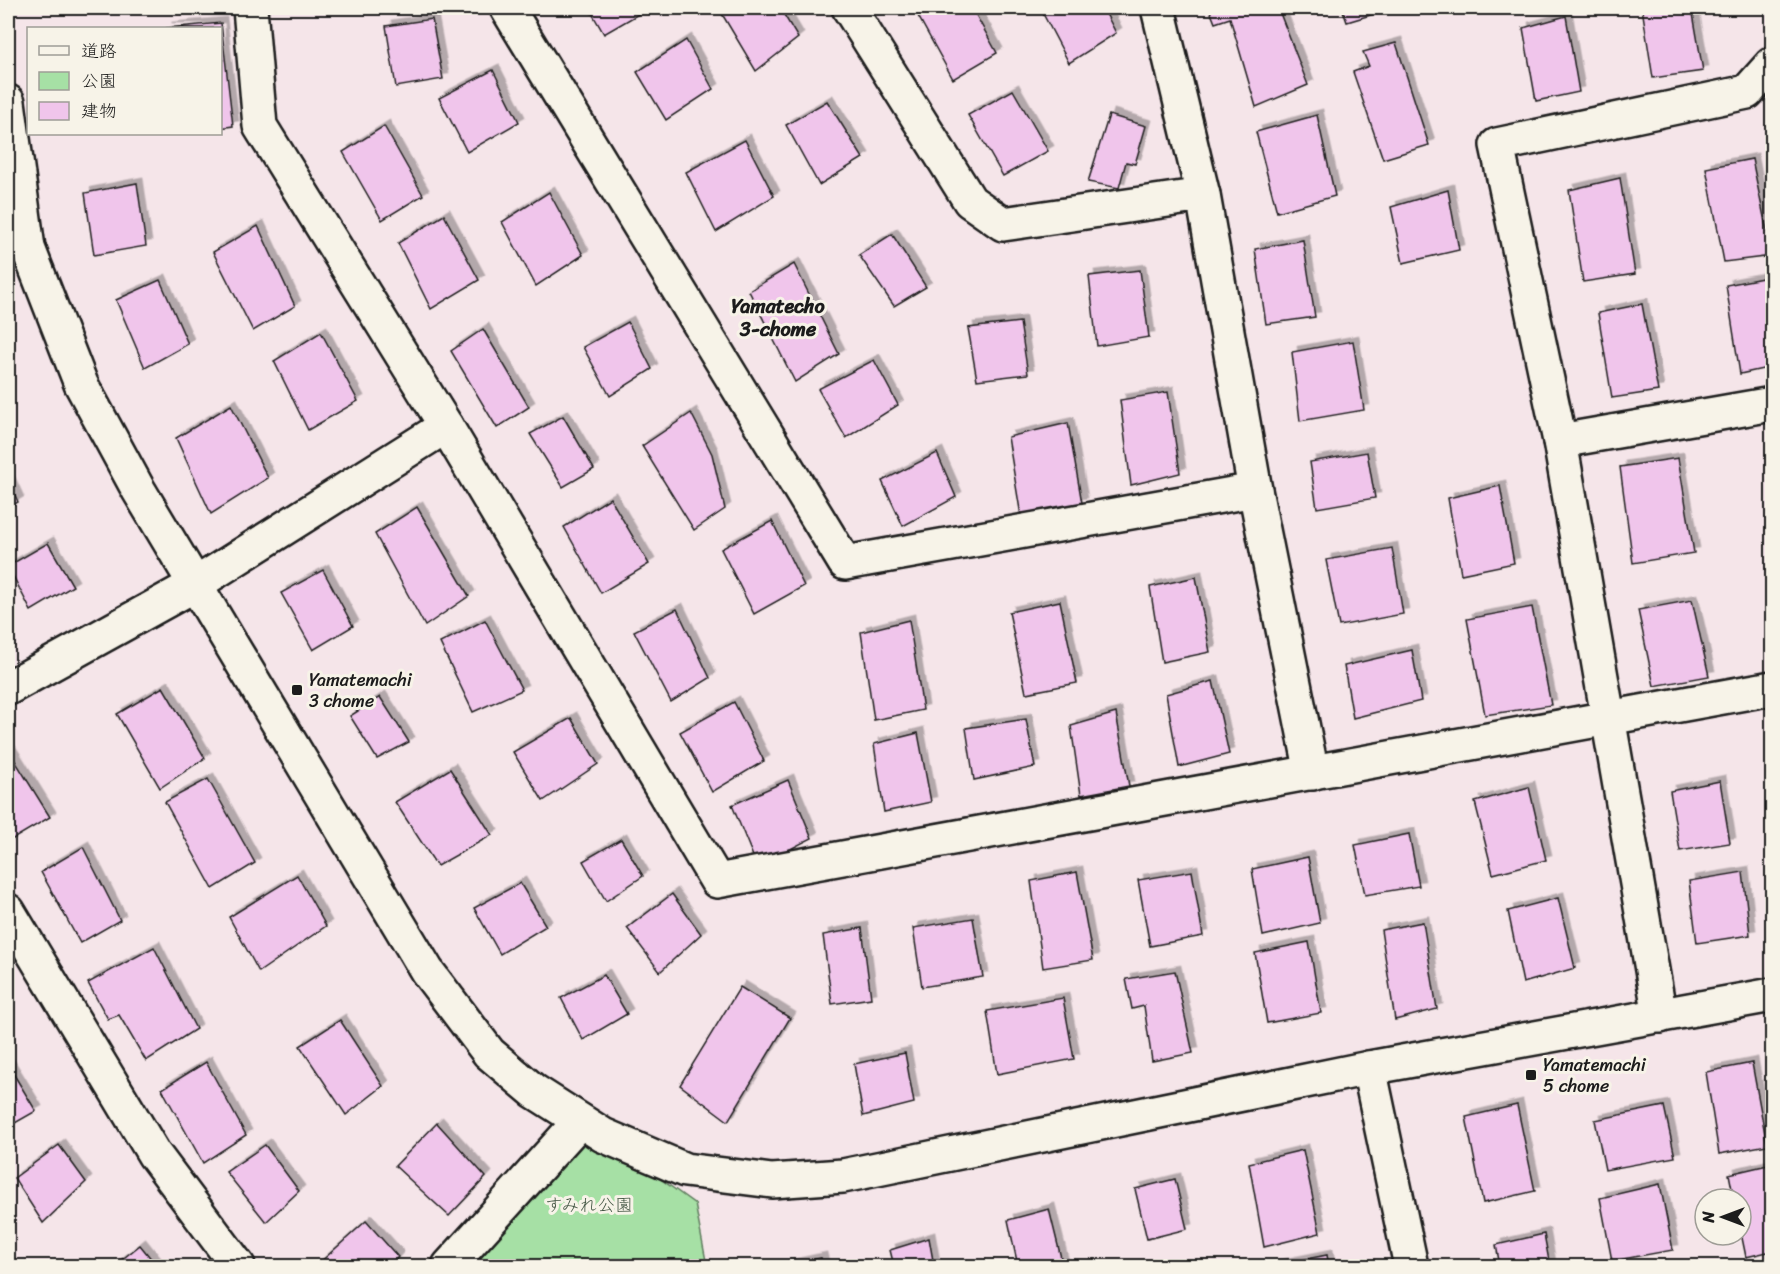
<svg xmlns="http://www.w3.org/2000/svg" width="1780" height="1274" viewBox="0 0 1780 1274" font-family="Sriracha,'Klee One',sans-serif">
<defs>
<filter id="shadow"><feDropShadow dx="5.5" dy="-5.5" stdDeviation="0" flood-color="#0004"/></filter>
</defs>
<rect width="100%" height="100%" fill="#f5e5e9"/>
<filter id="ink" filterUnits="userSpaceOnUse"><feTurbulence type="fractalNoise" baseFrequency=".0167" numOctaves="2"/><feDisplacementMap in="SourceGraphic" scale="12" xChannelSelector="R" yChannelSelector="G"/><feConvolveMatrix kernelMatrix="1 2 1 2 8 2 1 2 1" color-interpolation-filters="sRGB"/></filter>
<g filter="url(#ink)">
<!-- green -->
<path fill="#a6e0a5" stroke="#617e60" stroke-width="1.5" d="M580,1121L695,1204L707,1266H449Z"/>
<!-- building -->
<g fill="#f0c5eb" stroke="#1c1c1c" stroke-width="1.5" filter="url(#shadow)">
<path d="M589,8H649L604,34Z"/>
<path d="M721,8H780L798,38L756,71L719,9Z"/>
<path d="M928,8H972L997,53L953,79L917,14Z"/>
<path d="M1040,8H1103L1116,33L1069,63Z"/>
<path d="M1209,8H1278L1308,85L1256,107L1230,18L1215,23Z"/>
<path d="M1342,8H1394L1347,22Z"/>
<path d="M1642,8H1692L1703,71L1653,78Z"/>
<path d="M1566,16L1579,92L1536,101L1523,28Z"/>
<path d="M432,19L443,79L396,87L386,26Z"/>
<path d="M221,23L233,126L220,128V28H166Z"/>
<path d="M686,40L713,89L666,120L637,72Z"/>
<path d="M1396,43L1429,145L1383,159L1353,72L1369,66L1363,52Z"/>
<path d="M493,70L519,122L467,152L439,98Z"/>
<path d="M1013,90L1048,151L1003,176L968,115Z"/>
<path d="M827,101L863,158L819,185L786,125Z"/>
<path d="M1109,115L1146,126L1135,164L1126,162L1119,188L1088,182Z"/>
<path d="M1317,115L1335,196L1277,212L1256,132Z"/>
<path d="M384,126L423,195L382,220L343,152Z"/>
<path d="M745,140L774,196L716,232L686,172Z"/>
<path d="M1752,159L1772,256L1724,262L1706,168Z"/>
<path d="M1620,178L1635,274L1583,282L1569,190Z"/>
<path d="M137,183L146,246L94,255L85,193Z"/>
<path d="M1448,190L1459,250L1403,263L1391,207Z"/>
<path d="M549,192L583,255L536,286L502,222Z"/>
<path d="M444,215L479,280L431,309L398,243Z"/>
<path d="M258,226L295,306L253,331L213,252Z"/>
<path d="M892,234L926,287L894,306L859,255Z"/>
<path d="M1303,240L1315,317L1266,324L1255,249Z"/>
<path d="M794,264L839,354L795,382L749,291Z"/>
<path d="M1140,270L1149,337L1097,346L1089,276Z"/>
<path d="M1768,277L1772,304V367L1740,374L1726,285Z"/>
<path d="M160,280L188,344L145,368L116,300Z"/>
<path d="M1642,304L1658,391L1612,398L1598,313Z"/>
<path d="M628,322L652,369L610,396L583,347Z"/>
<path d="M1020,322L1028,374L977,380L968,328Z"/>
<path d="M483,329L529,407L497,428L451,351Z"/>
<path d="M321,332L358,401L308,430L274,361Z"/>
<path d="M1353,341L1364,410L1300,421L1292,352Z"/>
<path d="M874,360L898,405L846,438L818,389Z"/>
<path d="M1168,392L1180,473L1131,485L1120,400Z"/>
<path d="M231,405L268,478L211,514L176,438Z"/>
<path d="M691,413L712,454L725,509L694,530L642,446Z"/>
<path d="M563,416L594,469L563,487L530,434Z"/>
<path d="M1068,423L1082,503L1021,516L1008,437Z"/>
<path d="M1367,452L1375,498L1317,508L1310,462Z"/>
<path d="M937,453L956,497L903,526L882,481Z"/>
<path d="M1678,458L1694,553L1633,563L1620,467Z"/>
<path d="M8,480L18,502L8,508Z"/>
<path d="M1500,486L1514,563L1461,574L1448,498Z"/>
<path d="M610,498L649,564L601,593L564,527Z"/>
<path d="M417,507L469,596L425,626L375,534Z"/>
<path d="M772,521L804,586L754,614L721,549Z"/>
<path d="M48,543L73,586L31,611L8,566Z"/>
<path d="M1392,548L1403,614L1339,626L1326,560Z"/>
<path d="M323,570L353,626L313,650L281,593Z"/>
<path d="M1196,577L1210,652L1162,662L1150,587Z"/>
<path d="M1692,600L1709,676L1654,686L1638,610Z"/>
<path d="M1060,601L1077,683L1026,693L1009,612Z"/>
<path d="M1532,607L1551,705L1485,715L1467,619Z"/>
<path d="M677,609L710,678L671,702L634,631Z"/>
<path d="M485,620L522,690L473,712L440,643Z"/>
<path d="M909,620L923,710L874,720L861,632Z"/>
<path d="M1412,650L1421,701L1353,718L1344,666Z"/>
<path d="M1213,681L1229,754L1179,767L1166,694Z"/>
<path d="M163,687L205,758L160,788L117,714Z"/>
<path d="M380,697L409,742L377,759L350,716Z"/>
<path d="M734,702L764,761L712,792L680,732Z"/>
<path d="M1116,713L1129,786L1081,795L1071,726Z"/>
<path d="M571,718L598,764L543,801L513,752Z"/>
<path d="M1026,719L1035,767L974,780L966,728Z"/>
<path d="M918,733L931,802L884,812L874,744Z"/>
<path d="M9,751L50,817L8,842V752Z"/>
<path d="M450,769L492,835L437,866L395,802Z"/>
<path d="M208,779L255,863L213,889L165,802Z"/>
<path d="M788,780L812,838L757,866L732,805Z"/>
<path d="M1720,781L1730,843L1680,851L1670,791Z"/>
<path d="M1529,787L1546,860L1493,874L1475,802Z"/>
<path d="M1409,834L1419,886L1365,895L1355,845Z"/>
<path d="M621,839L643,876L606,901L583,861Z"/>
<path d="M83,847L120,920L80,943L41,872Z"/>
<path d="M1308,857L1320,923L1263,936L1252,869Z"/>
<path d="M1192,871L1203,936L1150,946L1138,880Z"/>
<path d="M1077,872L1093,960L1043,968L1031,881Z"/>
<path d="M1743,872L1750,935L1697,943L1689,881Z"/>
<path d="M297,875L326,926L259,972L229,917Z"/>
<path d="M520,883L546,926L500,954L474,908Z"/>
<path d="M672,894L701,934L660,972L627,928Z"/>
<path d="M1558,898L1575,968L1523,983L1508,911Z"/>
<path d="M973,918L983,977L922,987L913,928Z"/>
<path d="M1423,922L1437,1009L1395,1020L1381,930Z"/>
<path d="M862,928L871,998L832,1004L823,935Z"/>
<path d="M1309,942L1321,1013L1267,1023L1255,953Z"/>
<path d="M154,947L196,1029L146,1061L119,1015L108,1019L88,983Z"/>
<path d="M1175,971L1193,1053L1152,1061L1144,1006L1132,1009L1126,979Z"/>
<path d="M604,975L627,1014L583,1040L561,998Z"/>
<path d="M740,987L790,1018L728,1121L680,1085Z"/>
<path d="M1063,998L1074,1059L997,1074L987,1011Z"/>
<path d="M340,1020L383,1086L346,1115L300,1046Z"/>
<path d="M905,1053L914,1103L863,1116L854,1064Z"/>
<path d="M206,1062L246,1135L203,1163L162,1089Z"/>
<path d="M1752,1063L1767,1145L1719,1154L1706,1072Z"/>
<path d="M8,1065L36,1111L8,1127Z"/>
<path d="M1517,1105L1535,1191L1483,1203L1466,1117Z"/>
<path d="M1664,1106L1675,1157L1605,1170L1595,1120Z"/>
<path d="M437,1123L486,1177L449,1216L395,1166Z"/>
<path d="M59,1145L86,1182L43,1223L14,1178Z"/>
<path d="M265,1145L299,1191L266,1222L226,1172Z"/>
<path d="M1303,1150L1320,1233L1264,1247L1249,1163Z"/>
<path d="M1772,1164V1251L1746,1257L1741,1233V1199H1734L1729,1174Z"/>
<path d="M1175,1179L1187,1229L1147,1239L1135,1189Z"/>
<path d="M1660,1184L1673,1250L1612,1261L1600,1198Z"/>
<path d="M1049,1209L1063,1266H1018L1008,1220Z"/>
<path d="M366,1221L398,1257L390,1266H316Z"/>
<path d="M1544,1234L1550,1266H1500L1496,1245Z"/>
<path d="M929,1238L934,1266H894L890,1250Z"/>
<path d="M140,1245L157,1266H114Z"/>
<path d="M1327,1255L1329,1266H1272Z"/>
<path d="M821,1258L823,1266H784Z"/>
</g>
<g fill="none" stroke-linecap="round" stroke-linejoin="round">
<!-- minor casing -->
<g stroke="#1c1c1c" stroke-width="38">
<g id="minor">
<path d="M250,8L260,126L446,426L717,881L1772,688"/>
<path d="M507,8L845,563L1255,490"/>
<path d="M849,8L970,201L1003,224L1203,195"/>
<path d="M1158,8L1203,195L1255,490L1312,773"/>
<path d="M8,102L28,248L81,384L138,489L427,971L489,1053L534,1091L603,1135L685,1170L772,1181L843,1176L1369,1068L1772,995"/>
<path d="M1560,441L1772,404"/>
<path d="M8,688L196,584L446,426"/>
<path d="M8,911L154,1154L238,1266"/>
<path d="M1660,1016L1560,441L1497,145L1747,92L1772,64"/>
<path d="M1369,1068L1411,1266"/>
<path d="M449,1266L580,1121"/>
</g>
</g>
<!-- minor -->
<use href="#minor" stroke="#f7f3e8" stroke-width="33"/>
</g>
</g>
<!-- markers -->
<g fill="#1c1c1c" stroke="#f7f3e8" stroke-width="2">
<rect x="291" y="684" width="12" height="12" rx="3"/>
<rect x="1525" y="1069" width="12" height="12" rx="3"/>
</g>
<g text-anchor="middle" stroke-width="6" stroke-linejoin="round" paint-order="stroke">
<!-- poi labels -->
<g font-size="18" fill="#1c1c1c" stroke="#f7f3e8" text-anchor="start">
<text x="309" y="686">Yamatemachi<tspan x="309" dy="21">3 chome</tspan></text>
<text x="1543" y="1071">Yamatemachi<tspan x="1543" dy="21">5 chome</tspan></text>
</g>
<!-- park labels -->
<g font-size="18" fill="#455745" stroke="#f7f3e8">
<text x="589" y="1211">すみれ公園</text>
</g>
<!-- neighbourhood labels -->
<g font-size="20" font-weight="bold" fill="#1c1c1c" stroke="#f7f3e8">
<text x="778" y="313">Yamatecho<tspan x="778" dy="23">3-chome</tspan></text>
</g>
</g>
<!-- margin -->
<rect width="1780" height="1274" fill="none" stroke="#f7f3e8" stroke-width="30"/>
<rect x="15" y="15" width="1750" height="1244" fill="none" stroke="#1c1c1c" stroke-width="2" filter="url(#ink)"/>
<!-- legend -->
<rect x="27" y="27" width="195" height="108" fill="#f7f3e8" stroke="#9f9d96" stroke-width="1.5"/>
<rect x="39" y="46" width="30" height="9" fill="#f7f3e8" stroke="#9f9d96" stroke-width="1.5"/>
<text x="81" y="57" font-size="18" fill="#1c1c1c">道路</text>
<rect x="39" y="72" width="30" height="18" fill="#a6e0a5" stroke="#9f9d96" stroke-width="1.5"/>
<text x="81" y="87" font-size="18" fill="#1c1c1c">公園</text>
<rect x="39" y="102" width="30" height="18" fill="#f0c5eb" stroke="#9f9d96" stroke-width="1.5"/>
<text x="81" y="117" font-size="18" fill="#1c1c1c">建物</text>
<!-- north arrow -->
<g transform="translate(1723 1217) rotate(270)"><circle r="28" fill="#f7f3e8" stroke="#9f9d96" stroke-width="1.5"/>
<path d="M0-4.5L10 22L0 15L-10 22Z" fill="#1c1c1c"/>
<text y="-9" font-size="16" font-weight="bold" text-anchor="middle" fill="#1c1c1c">N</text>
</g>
</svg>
